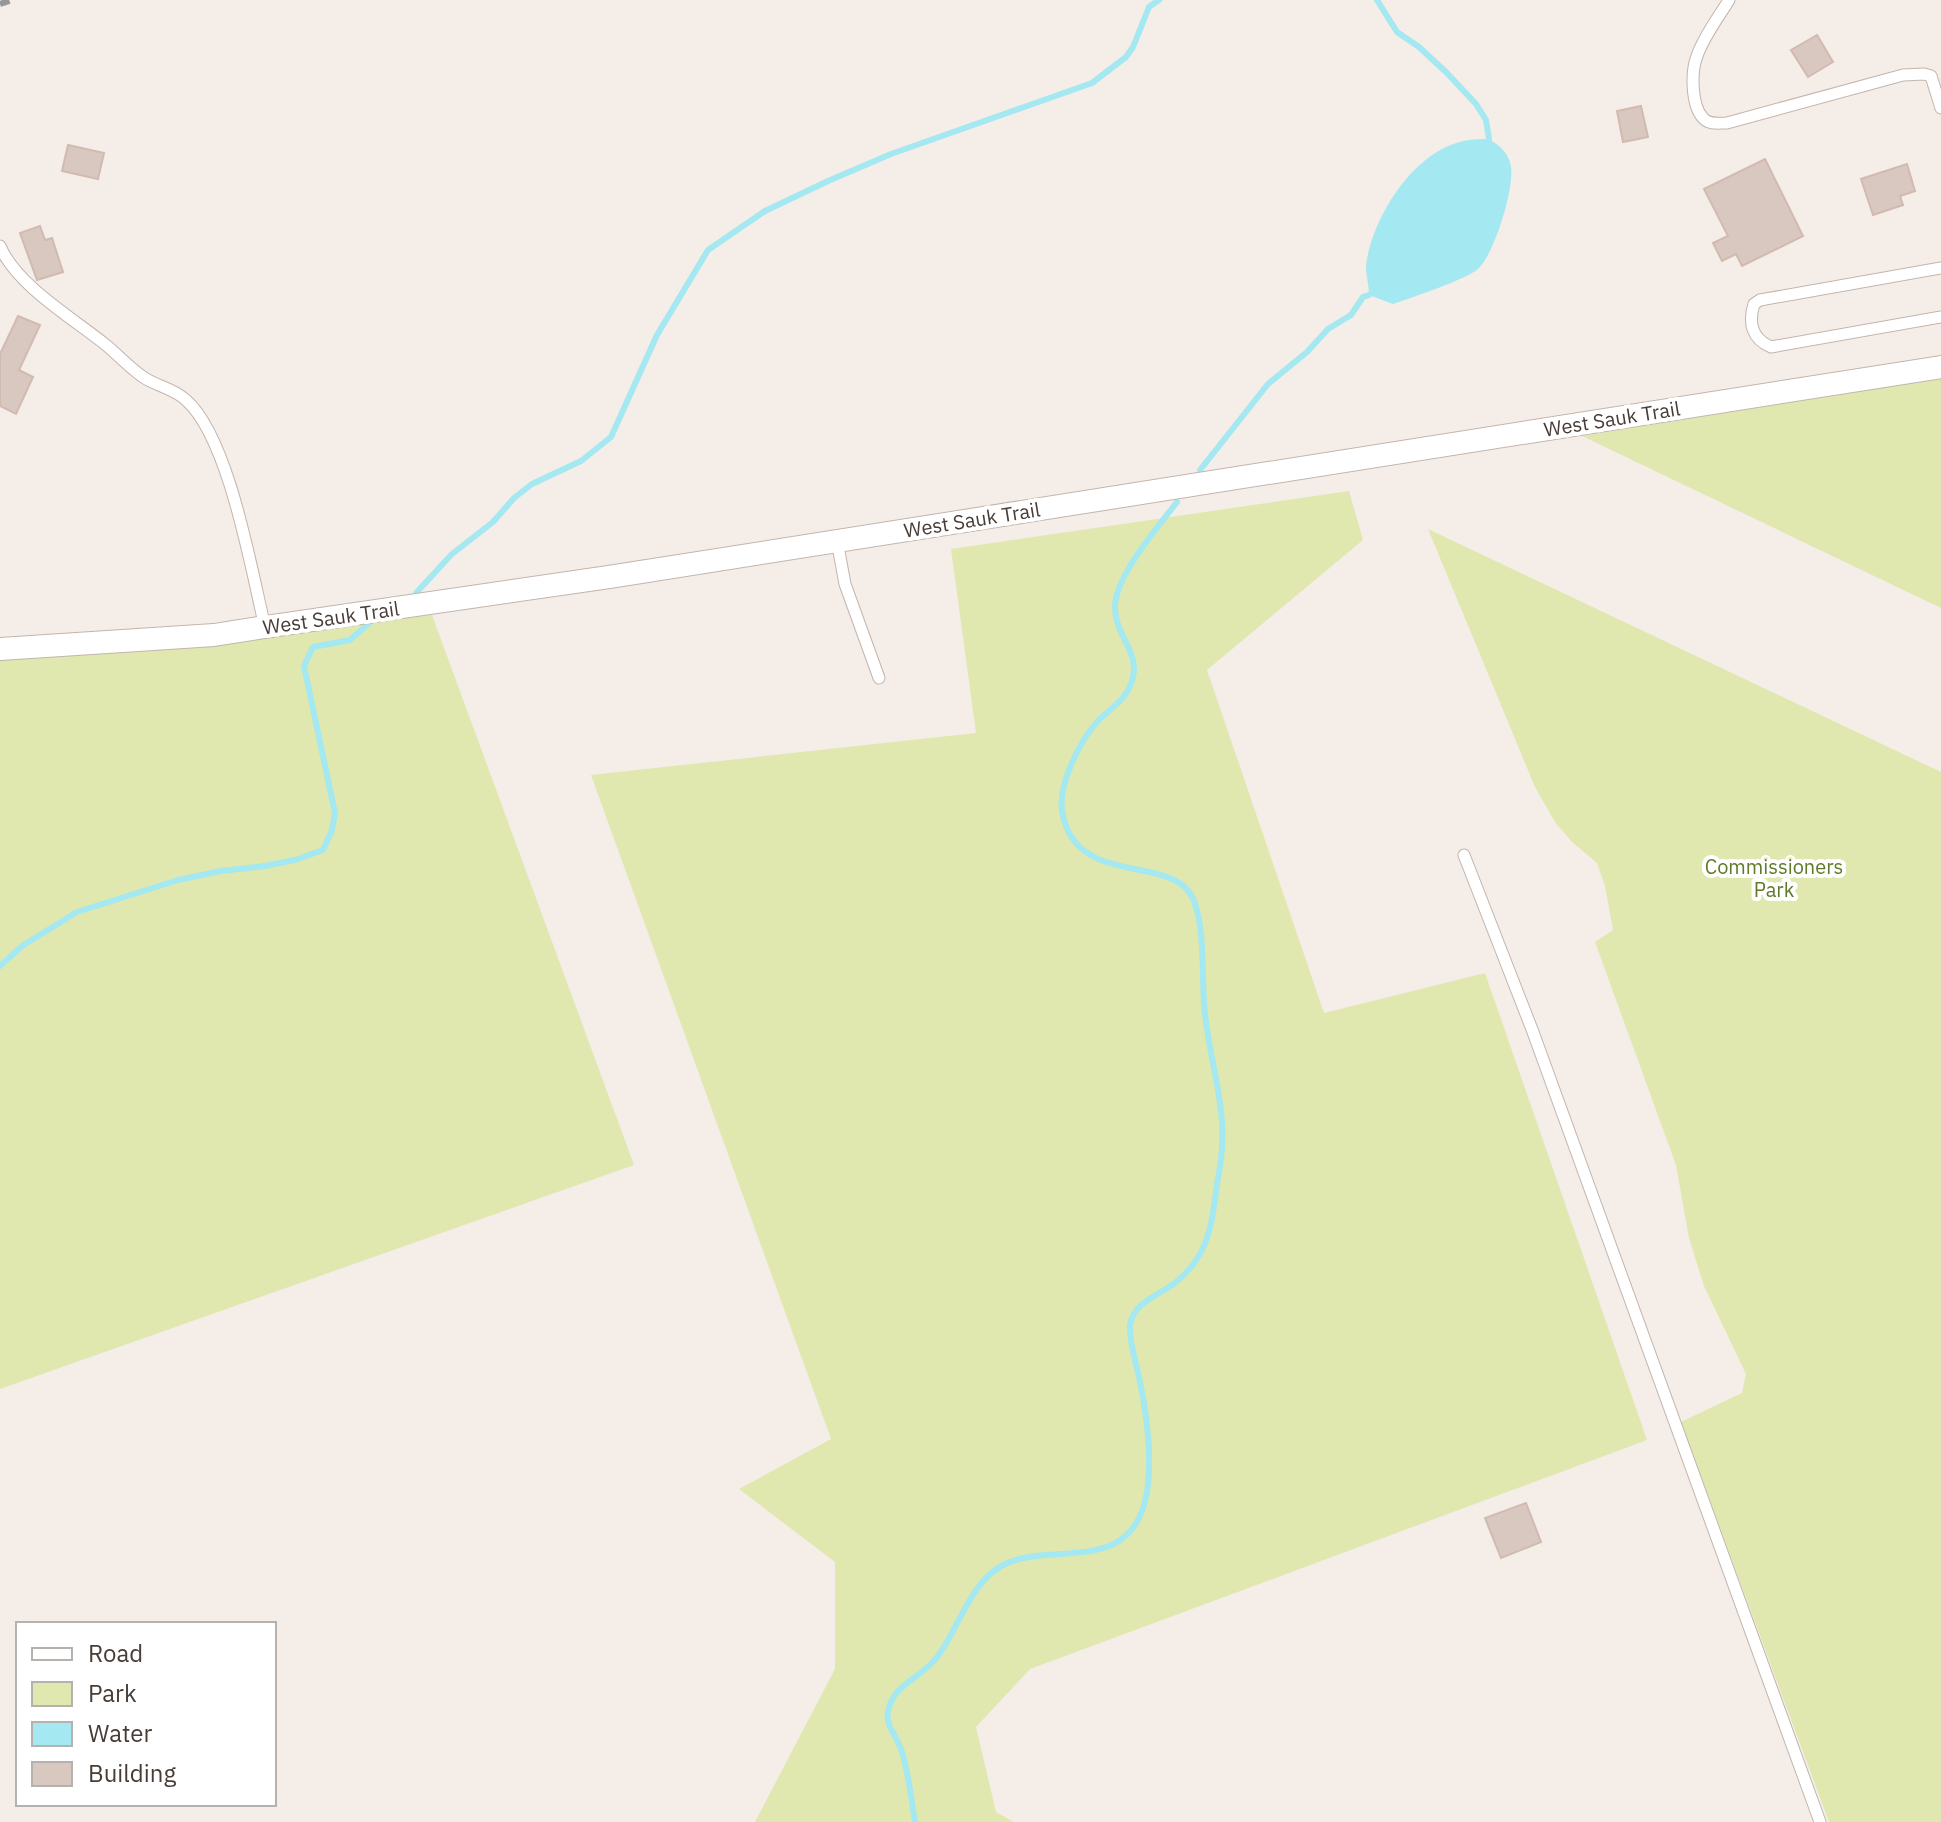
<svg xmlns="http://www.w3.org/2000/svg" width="1941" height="1822" viewBox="0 0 1941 1822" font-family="'IBM Plex Sans',sans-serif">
<rect width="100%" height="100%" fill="#f4ede8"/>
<!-- green -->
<g fill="#e0e8b0">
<path d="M1941,378V608L1582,436Z"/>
<path d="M1349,491L1363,540L1207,670L1324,1013L1485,973L1647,1440L1030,1669L976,1727L996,1812L1014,1822H755L835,1669V1562L739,1489L831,1439L591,775L976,733L951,549Z"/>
<path d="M1428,529L1941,772V1822H1829L1681,1422L1742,1393L1746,1374L1704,1286L1689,1238L1676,1165L1595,942L1613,930L1605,886L1597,863L1572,842L1555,822L1535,787Z"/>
<path d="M429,607L634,1165L0,1389V649Z"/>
</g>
<!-- water -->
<path fill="#a4e8f1" d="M1489,139C1500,146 1509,153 1511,167C1514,190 1495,251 1479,268C1468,279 1410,298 1393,304L1369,295C1369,282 1364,271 1367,259C1376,212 1415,151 1464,141C1472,139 1481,139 1489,139Z"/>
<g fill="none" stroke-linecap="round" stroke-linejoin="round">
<!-- stream -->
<g stroke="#a4e8f1" stroke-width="6">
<path d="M1377,0L1397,32L1419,47L1446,72L1476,104L1486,120L1489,139"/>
<path d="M1200,470L1268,384L1307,352L1328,329L1351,315L1363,297L1369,295"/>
<path d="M416,593L452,554L493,522L514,498L532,484L581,461L611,437L657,335L708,250L765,211L828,181L891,154L1092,83L1126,57L1133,47L1149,7L1159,0"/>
<path d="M0,966L22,946L77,912L178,880L221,871L265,866L295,860L323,850L332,830L335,813L304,666L313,647L350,640L376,617"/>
<path d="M915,1822C911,1798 909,1773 901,1749C897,1737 885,1724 888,1712C892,1687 915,1680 931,1664C957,1637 967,1584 1003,1565C1052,1540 1129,1577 1146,1497C1153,1464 1147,1415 1140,1382C1137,1365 1129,1343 1130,1326C1133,1301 1161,1295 1176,1282C1186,1274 1197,1261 1202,1250C1213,1228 1214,1202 1218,1178C1231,1116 1212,1075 1205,1015C1201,980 1206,933 1194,901C1176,851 1075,891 1062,811C1058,785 1080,740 1098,721C1107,711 1120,704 1127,692C1148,655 1115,641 1115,607C1115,576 1158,527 1177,502"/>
</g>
</g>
<!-- building -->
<g fill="#d9c8c0" stroke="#d1bab0" stroke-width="2">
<path d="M1817,35L1833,62L1808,77L1791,50Z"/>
<path d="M1641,106L1648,137L1623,142L1617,111Z"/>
<path d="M68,145L104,153L98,179L62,171Z"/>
<path d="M1765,159L1803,236L1742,266L1736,254L1722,261L1713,243L1728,236L1704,189Z"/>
<path d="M1907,164L1915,191L1900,196L1903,205L1873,215L1861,179Z"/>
<path d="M40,226L45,240L52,238L63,272L37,280L20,233Z"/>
<path d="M18,316L40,325L19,370L33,377L16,414L0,406V354Z"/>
<path d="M1526,1503L1541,1542L1501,1558L1485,1518Z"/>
</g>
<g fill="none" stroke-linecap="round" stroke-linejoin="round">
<!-- service casing -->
<g stroke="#c3b5ad" stroke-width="13">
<g id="service">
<path d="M1729,0C1718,18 1704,36 1697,56C1691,71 1691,105 1703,118C1709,125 1719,123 1727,123L1903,75L1924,74L1931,76L1941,108"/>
<path d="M0,246C16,285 74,319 106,345C118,355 130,368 143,377C156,386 173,388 186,400C229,438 251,569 265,627"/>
<path d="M1941,268L1760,300L1754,304C1748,323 1752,339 1771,347L1941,317"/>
<path d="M837,541L845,584L879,678"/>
<path d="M1464,855L1533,1032L1820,1822"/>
</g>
</g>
<!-- minor casing -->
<g stroke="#c3b5ad" stroke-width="24">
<path id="minor" d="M0,649L214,635L265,627L609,577L1941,367"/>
</g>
<!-- service -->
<use href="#service" stroke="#fff" stroke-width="11"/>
<!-- minor -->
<use href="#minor" stroke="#fff" stroke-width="22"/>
<!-- rail -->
<path stroke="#979797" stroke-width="6" stroke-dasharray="10 10" stroke-linecap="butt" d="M0,4L12,0"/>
</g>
<g text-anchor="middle" stroke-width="8" stroke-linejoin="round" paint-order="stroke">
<!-- street labels -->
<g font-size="20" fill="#473c36" stroke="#fff">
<text transform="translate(1612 419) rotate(-9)" y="7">West Sauk Trail</text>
<text transform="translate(972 520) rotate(-9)" y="7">West Sauk Trail</text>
<text transform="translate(331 618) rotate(-8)" y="7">West Sauk Trail</text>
</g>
<!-- park labels -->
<g font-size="20" fill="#5f7a29" stroke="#fff">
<text x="1774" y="874">Commissioners<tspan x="1774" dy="23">Park</tspan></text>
</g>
</g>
<!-- legend -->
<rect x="16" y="1622" width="260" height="184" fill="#ffffff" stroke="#b5b1af" stroke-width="2"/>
<rect x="32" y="1648" width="40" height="12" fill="#ffffff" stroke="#b5b1af" stroke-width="2"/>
<text x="88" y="1662" font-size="24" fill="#473c36">Road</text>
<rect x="32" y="1682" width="40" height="24" fill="#e0e8b0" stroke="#b5b1af" stroke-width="2"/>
<text x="88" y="1702" font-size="24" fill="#473c36">Park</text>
<rect x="32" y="1722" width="40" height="24" fill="#a4e8f1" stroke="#b5b1af" stroke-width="2"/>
<text x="88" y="1742" font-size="24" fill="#473c36">Water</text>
<rect x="32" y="1762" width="40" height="24" fill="#d9c8c0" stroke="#b5b1af" stroke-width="2"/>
<text x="88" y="1782" font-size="24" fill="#473c36">Building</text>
</svg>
